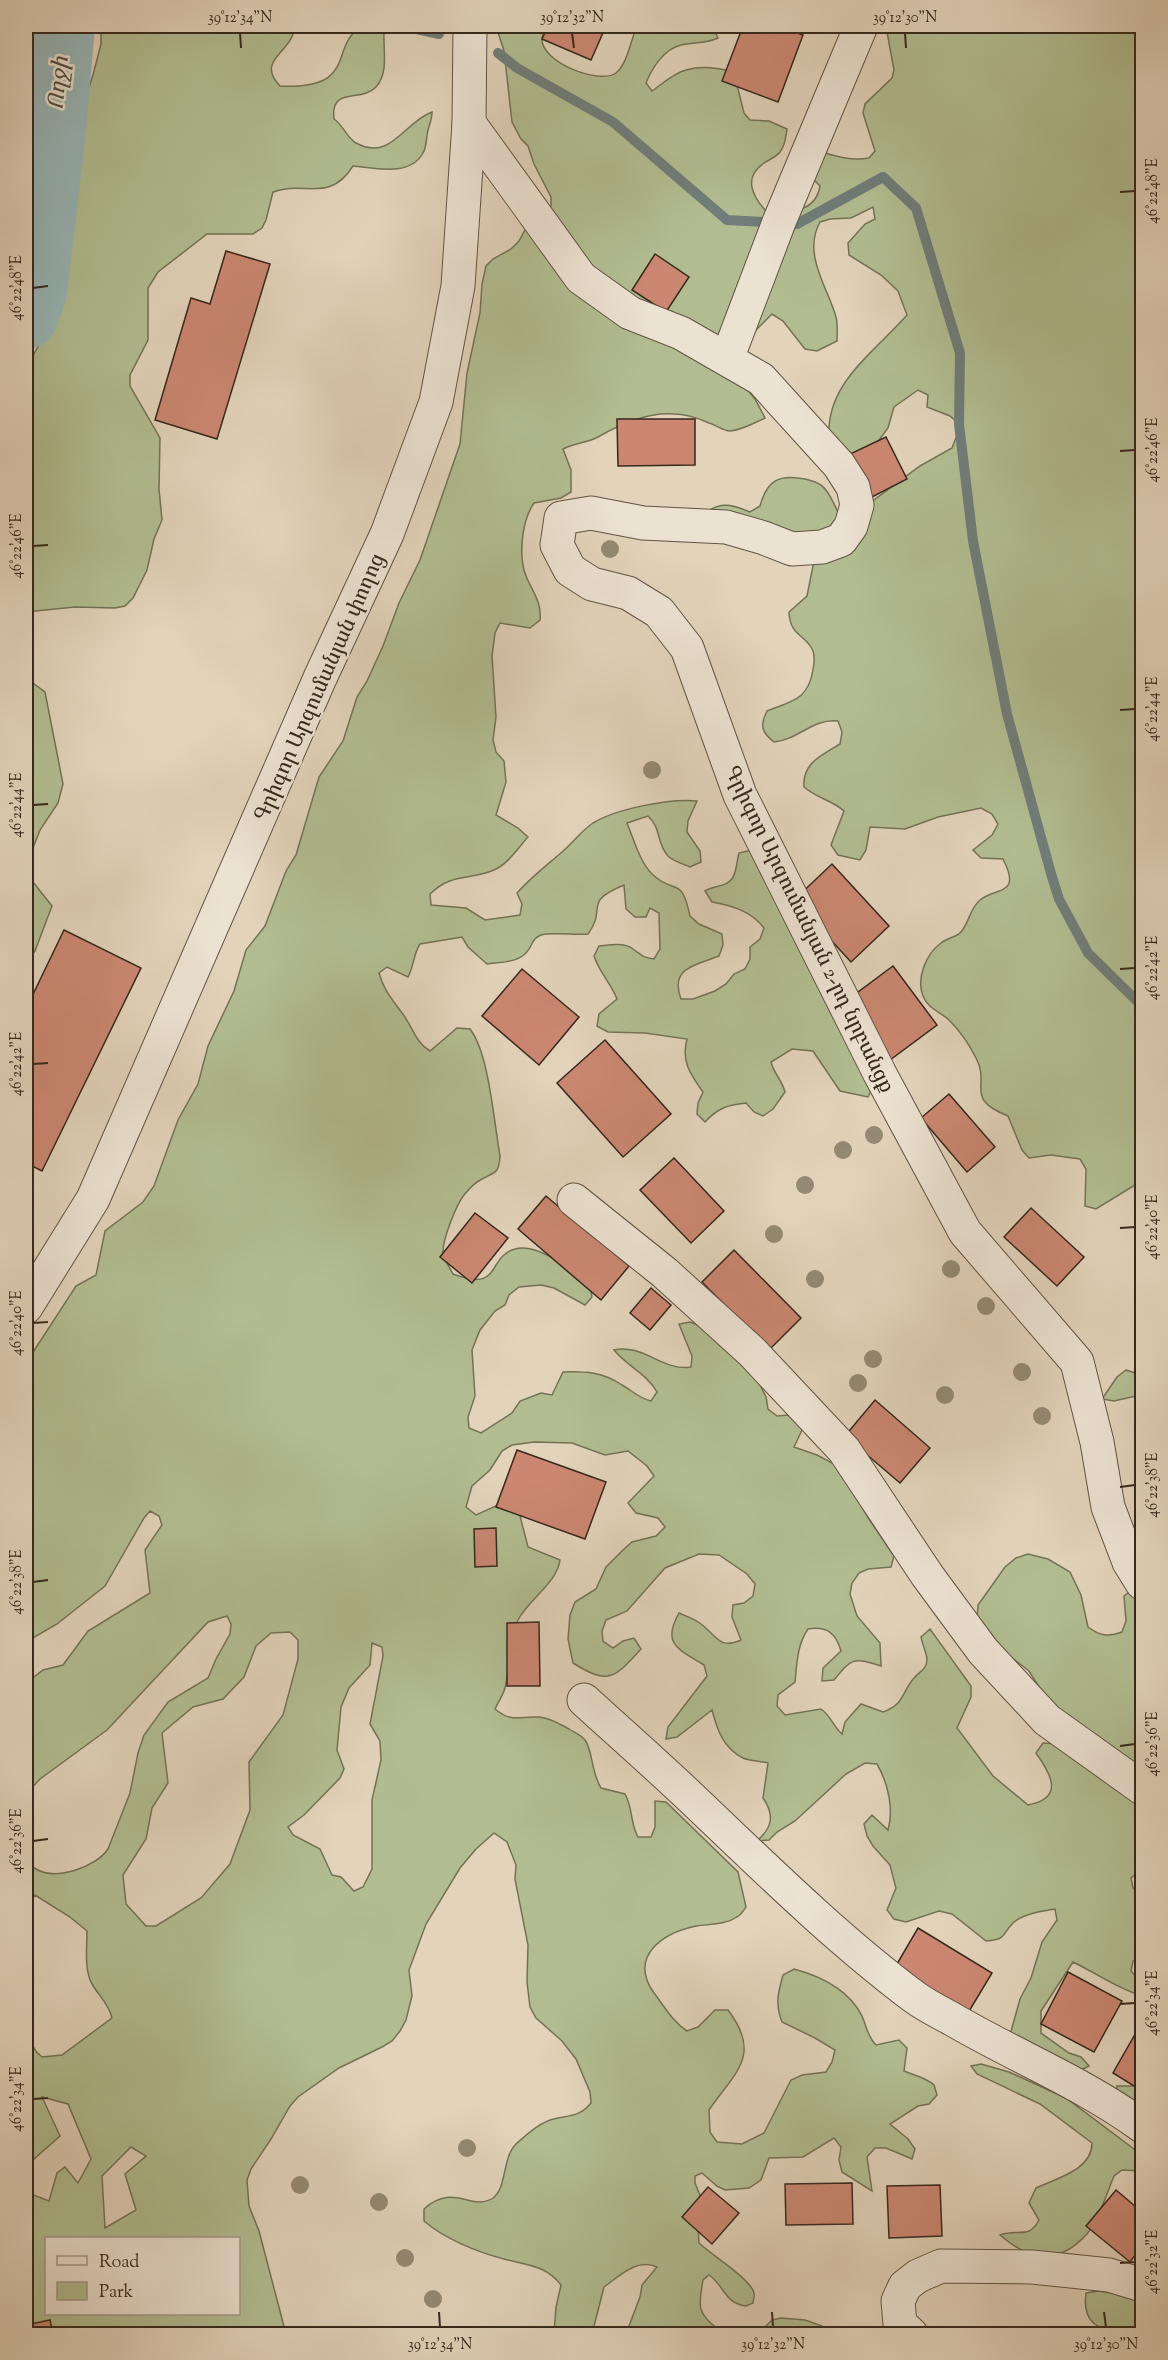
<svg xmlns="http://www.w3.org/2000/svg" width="1168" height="2360" viewBox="0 0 1168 2360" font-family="'Sorts Mill Goudy','Noto Serif Armenian',serif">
<rect width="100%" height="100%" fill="#e2d3ba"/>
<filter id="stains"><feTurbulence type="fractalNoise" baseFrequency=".00333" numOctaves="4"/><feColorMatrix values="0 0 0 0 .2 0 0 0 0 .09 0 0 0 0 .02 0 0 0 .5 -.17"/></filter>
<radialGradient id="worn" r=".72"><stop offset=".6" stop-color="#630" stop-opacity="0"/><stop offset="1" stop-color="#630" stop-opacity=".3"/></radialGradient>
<!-- green -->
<g fill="#b1bd91" stroke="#747256" stroke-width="1.5" fill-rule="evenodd">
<path d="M101,26H294C295,52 254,59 280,86C363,90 326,41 365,26L384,32C383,50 389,73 376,87C361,103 330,86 334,119C343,125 347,138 356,143C391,162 404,122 432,112C432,119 430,123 428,130C426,137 427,147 423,153C410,177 375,168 353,166C329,204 304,180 273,192L266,220L262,228L253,234H207L158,272L148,288V340L130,375V386L160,438L159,489L162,520L154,539L147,570L133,598L125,606L115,608L75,607L26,612V382L30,361L51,323L54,312L55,292L48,223L49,192L55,171L73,134L93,75L101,44Z"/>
<path d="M496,26H546C545,29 542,35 542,39C541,62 599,85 616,73C627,65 631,39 637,26H712L718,38C705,44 694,42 681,45C664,49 652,68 646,83L652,91C662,84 674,73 686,70C700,66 721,67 734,73L744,113L750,120L769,121L787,129C786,137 785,146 780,152C775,158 770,159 764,163C743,177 752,196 766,211C790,211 815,214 820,186L807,173L822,152C838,157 853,161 869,158L875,151L863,113L865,104L892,78L894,70L887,32L889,26H1142V1184L1135,1185L1096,1209L1085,1206L1086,1169L1080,1159L1051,1155L1029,1158L1022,1150L1008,1116C963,1098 991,1085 976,1058C970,1046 959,1030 949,1020C941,1012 928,1009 923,996C916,978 926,954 941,943C947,938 957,937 961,932C969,923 970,908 980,900C996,887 1022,896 1003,859L981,858L973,850L992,835L998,824L992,814L981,808L938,817L905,829L870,827L866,850L860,860L838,855L831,845L844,811C832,800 816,798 804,787C802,763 822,755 840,744L842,732L838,721C813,718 798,740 774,742C761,732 760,725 767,711C792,701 808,700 813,670C814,665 815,657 813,651C806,634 790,637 789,612L807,596L814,561L706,512C722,501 733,505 750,512L760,506C767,480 779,474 805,479C813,481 821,483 826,490C832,498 837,510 841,519L871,502L920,466L952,448L957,435L959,424L950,416L927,407L928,395L918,390L894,407L888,428L874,447L855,460L829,439C825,383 874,353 907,315L898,291L881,275L849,255L848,243L865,224L875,219L873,207L851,218L830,219L820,222C802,254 828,288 836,317C838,325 837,334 837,341L817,351L805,349L783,321L772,314L756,330L739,359L740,381L755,399L765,418C754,423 742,430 730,431C723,431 716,425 709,423C698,418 684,414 673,414C647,412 619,425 598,437C587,443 574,443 563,449L571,470V492L561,498L534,503C522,520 518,556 526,576C532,591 542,602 540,620L530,628L500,623L495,633L492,656L496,717L493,740L496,752L504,761L506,782L496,815L518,828L528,837C518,848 508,864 494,870C468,881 453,872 430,894L431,905L466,908L485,920L520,915L522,904L517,893C531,877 546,866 562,852C573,843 581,831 593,823C616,809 670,798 697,801L688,821L687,832L700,851L701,862L690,867C683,864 673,861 668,856C656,843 662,829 648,816L627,823C634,840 640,862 652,874C675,896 681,874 690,916L699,924L722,934L723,945L719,956C697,965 669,967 681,999H693L715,991L726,984L734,974L745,969L750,959V947L760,939L764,928C751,911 733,906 712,902L705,891C713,886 721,887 727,883C737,878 736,863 739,853L751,850L873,1086L868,1097L840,1091L813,1051L792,1049L771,1062C774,1074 782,1080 785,1092L773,1109L763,1116L754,1112L746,1103C727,1105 718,1108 705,1122L697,1114L698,1103L703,1092C690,1074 681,1061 687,1039L645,1033L608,1032L597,1026L599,1014L617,999C611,983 599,972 594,956L599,946C610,945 624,942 633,949C642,955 643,958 654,959L660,949L659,913L650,908L646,917H635L626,909L624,885C581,903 608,907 588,934C578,935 546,932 541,935C533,938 533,943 529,949C521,963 501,962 487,964L468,947L462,937L420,944C413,955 414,966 408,977L387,967L379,973C384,991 392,999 402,1013C413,1027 415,1042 430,1051L457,1028L470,1029C489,1053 494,1123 500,1156C499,1174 495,1172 482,1179C476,1182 468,1190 464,1195C456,1205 442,1241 443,1253C444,1260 450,1268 453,1274C503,1293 486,1257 515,1249C538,1242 572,1271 590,1284L592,1297L585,1305L554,1288L541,1285L519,1287L509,1295L505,1305L495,1311L480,1330L472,1350L475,1396L468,1417L469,1428L481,1433L512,1413L520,1401L541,1393L552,1395L563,1372C585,1371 603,1372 622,1385C633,1391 638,1398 651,1401L657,1392C647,1374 627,1366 614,1350C642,1343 664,1372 691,1367L692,1356L679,1324L690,1322L713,1331L756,1377L766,1397L768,1409L777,1416L802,1414L804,1426L794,1447L817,1455L838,1466L869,1519L894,1556L891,1567L868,1569L859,1573L852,1583L850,1594L857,1616L880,1643L881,1666C853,1657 852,1658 834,1680L822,1681L823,1668L841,1651C836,1633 827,1626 808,1629C797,1645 797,1663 795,1682L778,1695L777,1706L785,1715L821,1709C831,1716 833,1726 842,1734L845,1722L861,1704L883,1712C905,1704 901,1693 914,1678C919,1672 927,1669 927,1660C927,1653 922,1644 921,1637L930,1629L971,1686V1697L957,1728L993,1776L1028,1805C1065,1798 1051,1774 1036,1753L1043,1743L1056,1744L1065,1719L1041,1690L1029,1671L988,1639L977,1620L978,1605L1005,1567L1016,1558L1028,1554L1048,1559L1070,1572L1081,1595L1088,1627C1100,1636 1108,1637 1122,1632L1126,1621L1124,1596L1134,1588L1142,1600V1870L1131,1878L1133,1888L1142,1895V1961H1133L1131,1971L1137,1978L1142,1979V1996C1118,1989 1096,1973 1073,1962L1041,2011V2033L1069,2053L1081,2057L1089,2066L1079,2071L1010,2035L1020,1999L1031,1978L1042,1942L1057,1920L1055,1909C1043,1911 1022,1914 1013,1923C1001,1935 1008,1939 986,1941L952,1914L939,1911L906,1922L894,1919L887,1910L896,1888L890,1865L873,1846L867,1836L864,1824L872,1815L888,1830C894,1809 888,1783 877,1764L865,1763L846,1774L795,1821L777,1832L769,1840L757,1841C772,1828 775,1815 763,1798L768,1763C760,1761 750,1761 743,1758C723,1748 717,1729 712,1710L677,1737L666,1739L668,1727L707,1676L704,1665C679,1649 661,1645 679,1613C686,1616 695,1619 701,1624C717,1636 719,1650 741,1640L732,1617L733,1605L744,1603L753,1596L755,1584L747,1574L719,1555L699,1554L665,1568L627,1611L606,1620L602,1631L603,1641L613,1648L623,1641L634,1638L641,1649C614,1679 608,1685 573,1663L568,1639L570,1615L575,1602L596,1589L606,1567L623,1550L632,1542L656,1536L665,1527L658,1518L636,1513L628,1503L654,1476L647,1466L628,1451L605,1455L572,1443L534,1442L512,1445L502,1451L490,1470L472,1486L466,1507L476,1515L498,1505L519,1512L528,1547L560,1560C557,1583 529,1599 518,1620C507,1642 511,1665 505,1688C503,1695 498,1703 495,1709C512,1723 519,1716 539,1717C551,1718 559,1724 569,1729C575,1733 581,1735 585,1740C593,1751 591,1772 601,1788L625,1794C633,1808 630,1823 638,1837H651L655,1827V1801L666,1802L738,1872L746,1907C744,1910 741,1915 737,1917C725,1925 710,1924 696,1926C663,1933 628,1956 654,1993C664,2006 673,2022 687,2031L698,2027L715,2010H728C763,2056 734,2073 709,2110L710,2132L717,2142L742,2144L764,2133L791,2080L802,2075L826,2072L832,2062L835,2050L815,2038L782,2022C775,2004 778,1993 783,1975L794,1969C820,1976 849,1990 862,2016C867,2027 867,2036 876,2045L899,2040L907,2048L904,2071C915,2076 925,2077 934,2085L937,2095L929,2104L918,2106L890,2124L908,2139L915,2149L912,2159L886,2148H875L867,2157L872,2191L842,2172L839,2160L841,2147L834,2138L803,2157L769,2158L761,2180L749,2188L725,2190L717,2186L702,2173L695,2176V2183L704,2205L698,2227L699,2243C710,2254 751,2279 754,2293C755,2295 753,2301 753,2303L746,2306C725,2304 724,2285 709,2275L703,2280C699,2304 696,2313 717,2328L713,2334H626L640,2297L642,2285L657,2267C637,2258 621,2275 604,2287L592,2334H554L556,2307L561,2285C546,2265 526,2265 504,2259C477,2252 445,2239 424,2221V2209C453,2182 472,2212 493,2198C507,2188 502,2158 516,2144C526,2135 537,2125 550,2120C567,2115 579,2118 591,2103L590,2092L576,2059L562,2041L536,2018L530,2007L527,1982L528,1945L515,1879L516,1865L507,1842L494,1833L476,1849L460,1868L426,1924L409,1970L412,1996L406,2020L400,2031L392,2041L382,2047L339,2068L298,2097L290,2106L271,2139L251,2169L247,2180L249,2206L259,2231L286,2334H26V2172L31,2194L49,2201L57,2173L65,2167L78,2183L91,2159L68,2104L42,2097L60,2136L26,2166V1940C26,1952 28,1965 28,1977C28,2002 19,2040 42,2057L62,2055L112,2018C109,2004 99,1996 92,1984C84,1970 87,1947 87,1931L70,1917L35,1895L27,1906L26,1916V1860C29,1863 32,1867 36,1869C56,1881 96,1867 108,1849L130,1793L138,1753L144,1735L168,1702L208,1678L216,1659L230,1634L231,1624L227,1616L208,1622L107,1730L40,1779L26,1794V1683L43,1670L63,1665L88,1631L150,1593L145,1550L162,1525L159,1516L150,1511L144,1518L105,1586L57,1624L26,1642V1363L76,1286L96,1275L105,1231L143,1202L154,1186L178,1120L198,1084L208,1046L234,991L246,950L265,926L286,871L296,855L319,777L343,741L357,697L367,681L383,646L399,603L420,560L460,444L467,373L480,313L482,284L486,266L493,259L511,249L519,241L533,215L551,206V197L534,164L528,146L521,139L512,122L504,51ZM290,1632L298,1640V1659L283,1715L249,1762L250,1810L230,1864L201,1898L156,1926H146L126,1904L123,1875L146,1839L152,1808L168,1783L162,1733L193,1707L223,1699L244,1677L256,1646L271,1633ZM372,1643L382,1647L383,1656L370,1724L380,1741L381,1760L372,1800V1869L363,1887L354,1891L341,1877L332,1875L320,1849L293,1835L288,1827L304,1815L340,1778L344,1769L337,1750L341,1707L349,1688L370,1665ZM131,2147L146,2156L125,2174L136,2210L105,2228L102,2176ZM46,2238H238V2314H46Z"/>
<path d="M26,678L45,692L63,784L58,803L40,830L29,858L33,882L52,906L35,951L26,964Z"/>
<path d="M1126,1370L1142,1375V1403L1136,1396L1114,1401L1102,1399L1117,1377Z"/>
<path d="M981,2064L1009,2072L1066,2098L1142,2155V2171L1122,2170L1114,2176C1106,2195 1099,2220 1086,2235C1057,2266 1030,2261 1000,2235C1017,2228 1029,2240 1039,2220L1029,2203L1036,2188C1057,2178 1092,2170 1092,2143L1040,2104L977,2074L971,2066Z"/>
<path d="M1117,2086H1142V2116L1116,2097Z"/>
<path d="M1099,2291L1142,2297V2327C1133,2325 1123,2330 1113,2330C1090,2329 1083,2313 1086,2293Z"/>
<path d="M781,2318L805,2320L822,2326L821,2334H758L772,2320Z"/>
</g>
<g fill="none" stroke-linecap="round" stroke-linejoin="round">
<!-- stream -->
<g stroke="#707d7a" stroke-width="10">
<path d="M403,26L439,34"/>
<path d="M498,53L517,68L613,122L727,220L797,224L883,177L916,208L960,353L959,424L973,541L1007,714L1052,877L1059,899L1088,953L1142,1006"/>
</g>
<!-- river -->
<path stroke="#97b6b8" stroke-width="64" d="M26,317L35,292L53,139L63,26"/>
</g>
<!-- building -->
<g fill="#cb8772" stroke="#36281c" stroke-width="1.5">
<path d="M548,26H606L591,60L542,39Z"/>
<path d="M743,26H777L803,35L778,102L722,81Z"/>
<path d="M226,251L270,264L217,439L155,420L191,298L210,304Z"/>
<path d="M655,254L689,277L666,312L632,290Z"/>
<path d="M617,419H695V465L618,466Z"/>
<path d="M886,437L907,479L872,497L850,454Z"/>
<path d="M832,864L889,926L851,962L794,900Z"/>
<path d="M64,930L141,968L42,1171L26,1163V1009Z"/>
<path d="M893,966L937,1025L890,1060L846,1001Z"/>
<path d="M522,969L579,1017L539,1065L482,1016Z"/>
<path d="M605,1040L671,1114L623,1157L557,1083Z"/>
<path d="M949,1094L995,1147L967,1172L921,1118Z"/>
<path d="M674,1158L724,1211L691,1243L640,1190Z"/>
<path d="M546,1196L629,1266L601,1300L518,1229Z"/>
<path d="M1031,1208L1084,1257L1057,1286L1004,1237Z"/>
<path d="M475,1213L508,1238L472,1283L440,1257Z"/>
<path d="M734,1250L801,1318L769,1350L702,1282Z"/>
<path d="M651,1288L671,1305L650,1330L630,1313Z"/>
<path d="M875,1400L930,1448L900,1483L845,1436Z"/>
<path d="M517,1450L606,1482L585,1539L496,1507Z"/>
<path d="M496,1528L497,1566L475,1567L474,1529Z"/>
<path d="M539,1622L540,1686H507V1623Z"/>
<path d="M918,1928L992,1973L968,2013L894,1969Z"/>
<path d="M1068,1972L1122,2001L1094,2052L1041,2024Z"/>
<path d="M1142,2022V2091L1113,2073Z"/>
<path d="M852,2183L853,2224L786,2225L785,2184Z"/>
<path d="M940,2185L942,2236L889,2238L887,2186Z"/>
<path d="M708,2187L739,2213L712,2244L682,2217Z"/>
<path d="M1116,2190L1142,2212V2246L1130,2262L1086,2226Z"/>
<path d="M50,2320L53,2334H26V2325Z"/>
</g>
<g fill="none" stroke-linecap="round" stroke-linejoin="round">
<!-- minor casing -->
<g stroke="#615344" stroke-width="35">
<g id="minor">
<path d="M469,123L581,278L630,313L681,333L761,379L839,465L853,487L857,505L851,526L841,540L822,547L792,549L764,538L726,527L643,523L591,513L561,518L557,545L570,570L592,584L628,593L659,612L687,648L740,795L880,1074L965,1232L1077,1362L1097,1442L1108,1507L1129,1562L1142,1583"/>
<path d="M727,359L779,222L861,26"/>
<path d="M574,1200L665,1273L752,1352L844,1450L927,1575L983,1651L1047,1720L1142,1788"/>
<path d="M26,1307L93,1199L320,678L387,534L436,402L458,286L469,123L470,26"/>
<path d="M584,1700C618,1731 652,1761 685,1792C759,1862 831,1934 913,1996C925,2005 939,2012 952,2019C1015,2056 1083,2083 1142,2126"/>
<path d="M911,2334L900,2324L898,2301L905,2286L918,2276L941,2266L1032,2267L1109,2275L1142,2285"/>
</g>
</g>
<!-- minor -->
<use href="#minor" stroke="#ece2d2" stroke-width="33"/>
</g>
<!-- trees -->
<g fill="#948973">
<circle cx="610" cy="549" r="9"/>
<circle cx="652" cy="770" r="9"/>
<circle cx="874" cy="1135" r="9"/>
<circle cx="843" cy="1150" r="9"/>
<circle cx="805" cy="1185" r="9"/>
<circle cx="774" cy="1234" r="9"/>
<circle cx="951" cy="1269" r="9"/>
<circle cx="815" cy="1279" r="9"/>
<circle cx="986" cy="1306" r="9"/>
<circle cx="873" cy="1359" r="9"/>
<circle cx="1022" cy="1372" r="9"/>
<circle cx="858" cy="1383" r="9"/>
<circle cx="945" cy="1395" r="9"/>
<circle cx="1042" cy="1416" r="9"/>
<circle cx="467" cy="2148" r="9"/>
<circle cx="300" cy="2185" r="9"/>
<circle cx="379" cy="2202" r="9"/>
<circle cx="405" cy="2258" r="9"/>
<circle cx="433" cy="2299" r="9"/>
</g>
<!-- ticks -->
<path fill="none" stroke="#36281c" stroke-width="2" d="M240,33L241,48M572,33L574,48M905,33L906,48M1120,192L1135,191M33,288L48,286M1120,451L1135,450M33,546L48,545M1120,710L1135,709M33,805L48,804M1120,969L1135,968M33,1064L48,1063M1120,1228L1135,1227M33,1323L48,1322M1120,1487L1135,1485M33,1582L48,1580M1120,1746L1135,1744M33,1841L48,1839M1120,2004L1135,2003M33,2099L48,2098M1120,2263L1135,2262M439,2312L440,2327M772,2312L773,2327M1104,2312L1106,2327"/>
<g text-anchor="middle" stroke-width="5" stroke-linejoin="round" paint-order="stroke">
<!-- street labels -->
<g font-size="21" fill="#36281c" stroke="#ece2d2">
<text transform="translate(319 687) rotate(-66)" y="7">Գրիգոր Արզումանյան փողոց</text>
<text transform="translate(810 929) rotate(64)" y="7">Գրիգոր Արզումանյան 2-րդ նրբանցք</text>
</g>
<!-- water labels -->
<g font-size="22" font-style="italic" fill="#4e4c43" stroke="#ece2d2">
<text transform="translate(57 83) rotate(-84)" y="8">Ողջի</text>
</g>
</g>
<!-- margin -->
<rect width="1168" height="2360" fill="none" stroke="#e2d3ba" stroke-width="66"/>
<!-- legend -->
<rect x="45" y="2237" width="195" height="78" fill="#ece2d2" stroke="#a39889" stroke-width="1.5"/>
<rect x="57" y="2256" width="30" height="9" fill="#ece2d2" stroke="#a39889" stroke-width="1.5"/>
<text x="99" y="2267" font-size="18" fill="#36281c">Road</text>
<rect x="57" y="2282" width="30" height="18" fill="#b1bd91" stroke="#a39889" stroke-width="1.5"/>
<text x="99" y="2297" font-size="18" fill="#36281c">Park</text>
<rect x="33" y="33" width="1102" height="2294" fill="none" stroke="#36281c" stroke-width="2"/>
<g font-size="15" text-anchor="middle" fill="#36281c">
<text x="240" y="22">39°12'34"N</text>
<text x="572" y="22">39°12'32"N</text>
<text x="905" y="22">39°12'30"N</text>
<text transform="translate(1152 191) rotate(-90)" y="5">46°22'48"E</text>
<text transform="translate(16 288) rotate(-90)" y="5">46°22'48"E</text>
<text transform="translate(1152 450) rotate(-90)" y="5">46°22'46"E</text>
<text transform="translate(16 546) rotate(-90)" y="5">46°22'46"E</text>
<text transform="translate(1152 709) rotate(-90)" y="5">46°22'44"E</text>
<text transform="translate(16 805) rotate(-90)" y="5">46°22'44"E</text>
<text transform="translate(1152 968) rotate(-90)" y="5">46°22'42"E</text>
<text transform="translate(16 1064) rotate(-90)" y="5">46°22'42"E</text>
<text transform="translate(1152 1227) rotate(-90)" y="5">46°22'40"E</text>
<text transform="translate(16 1323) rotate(-90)" y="5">46°22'40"E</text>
<text transform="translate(1152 1485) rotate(-90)" y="5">46°22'38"E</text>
<text transform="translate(16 1582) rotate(-90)" y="5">46°22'38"E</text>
<text transform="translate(1152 1744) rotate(-90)" y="5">46°22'36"E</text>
<text transform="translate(16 1841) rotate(-90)" y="5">46°22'36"E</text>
<text transform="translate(1152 2003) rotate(-90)" y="5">46°22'34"E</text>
<text transform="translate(16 2099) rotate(-90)" y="5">46°22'34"E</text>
<text transform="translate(1152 2262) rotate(-90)" y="5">46°22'32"E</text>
<text x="440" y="2349">39°12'34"N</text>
<text x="773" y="2349">39°12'32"N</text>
<text x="1106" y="2349">39°12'30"N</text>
</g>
<rect width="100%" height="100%" filter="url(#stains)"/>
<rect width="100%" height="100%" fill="url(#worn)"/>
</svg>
